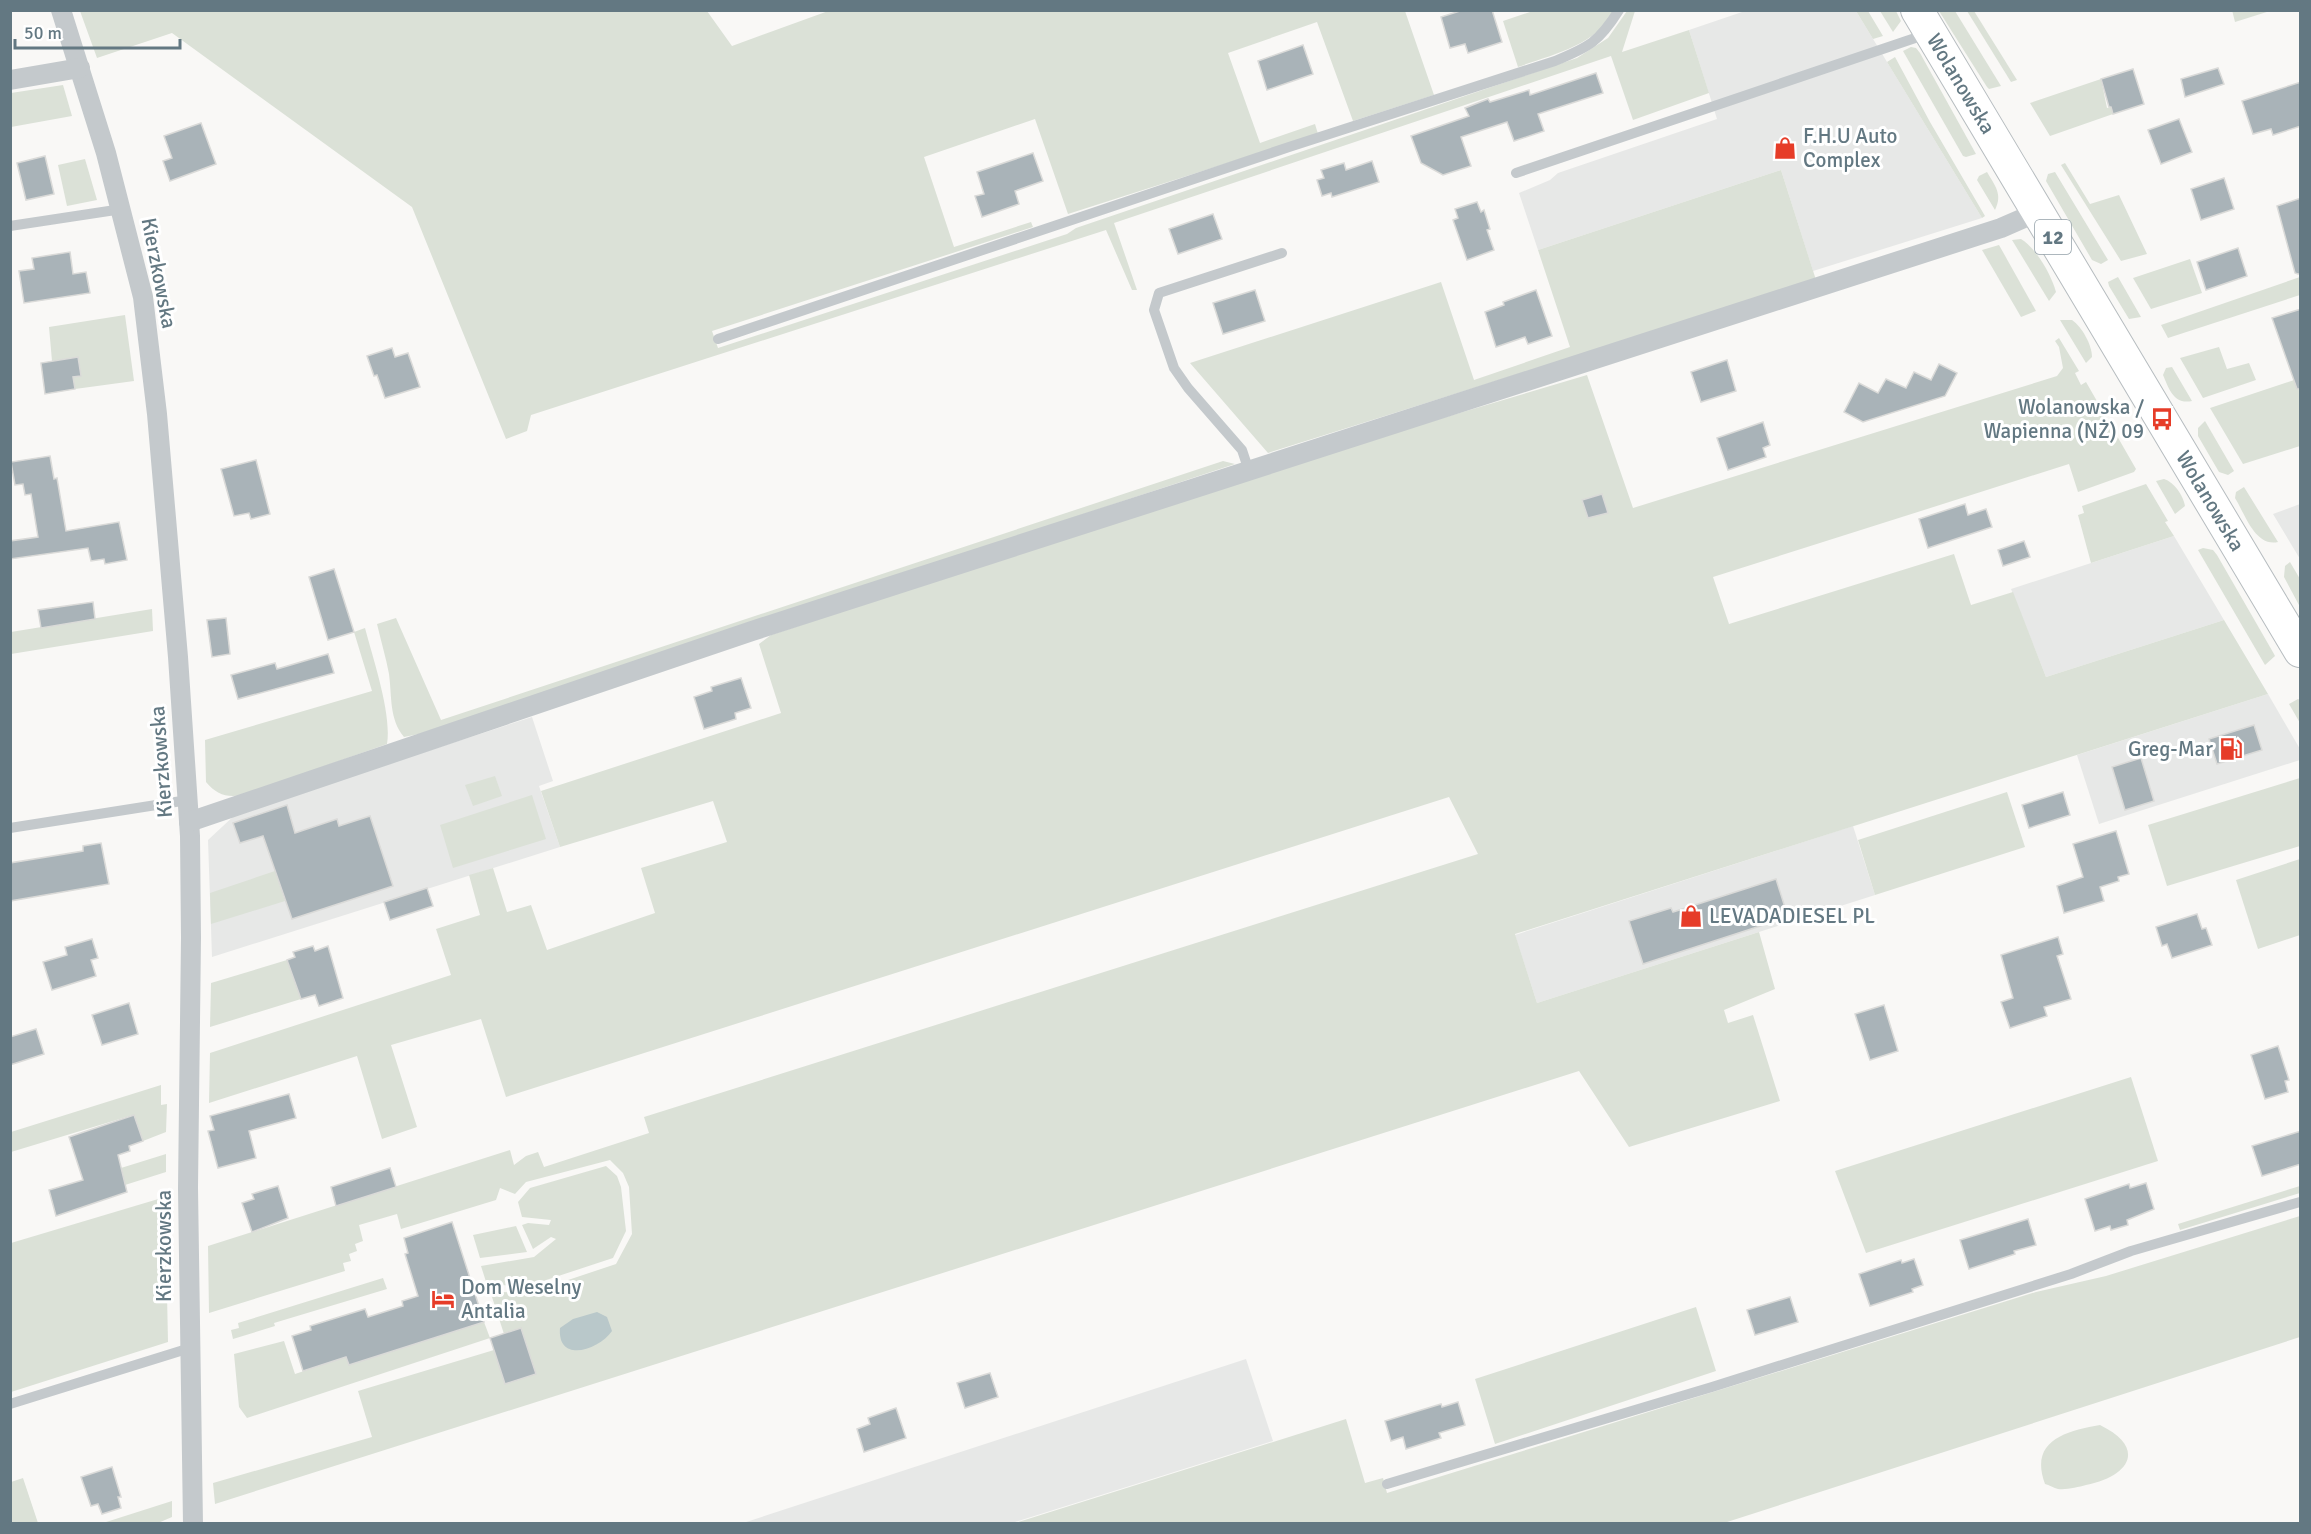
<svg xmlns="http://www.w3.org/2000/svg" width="2311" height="1534" viewBox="0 0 2311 1534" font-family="Signika,sans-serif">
<rect width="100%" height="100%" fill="#f9f8f6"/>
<!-- built -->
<g fill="#e7e8e7">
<path d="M1745,11H1856L1982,218L1813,271L1781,170L1538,250L1519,193L1550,180L1558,173L1717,119L1689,30Z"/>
<path d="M2300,504V559L2273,514Z"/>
<path d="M2174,536L2224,620L2046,677L2011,589Z"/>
<path d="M2268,694L2300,749V760L2099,824L2077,755Z"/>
<path d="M532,717L553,781L539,786L560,847L212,957L208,840L237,813Z"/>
<path d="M1853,826L1875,895L1537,1003L1515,935Z"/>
<path d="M1246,1359L1273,1441L1012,1523L740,1524Z"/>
</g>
<!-- green -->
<g fill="#dbe1d7">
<path d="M831,10L1405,11L1434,95L1353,121L1317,22L1228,53L1260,143L1315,124L1318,134L1068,214L1035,119L924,157L954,247L1031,222L1033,227L712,331L718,348L1067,234L1076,228L1577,58L1608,38L1627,11H1635L1622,52L1689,30L1709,93L1633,120L1611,56L1114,223L1137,290H1132L1106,230L531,415L527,431L506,439L412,207L172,33L97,58L80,11H707L732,46Z"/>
<path d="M2232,10H2270V11L2235,22Z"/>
<path d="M1533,11H1613C1597,46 1550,55 1518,67L1503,21Z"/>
<path d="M1856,11H1868L1883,36L1873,39Z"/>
<path d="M1880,11H1896L1901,21L1893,32Z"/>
<path d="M1939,11H1955L2001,86L1989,89L1987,87Z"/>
<path d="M1967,11H1974L2017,80L2011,82Z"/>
<path d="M1911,47L1916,48L1920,53L1976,154L1966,157L1963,156L1903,51Z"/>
<path d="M1895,57L1930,122L1985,216L1982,218L1887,62Z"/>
<path d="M2101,79L2107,108L2111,107L2113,114L2050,136L2030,103Z"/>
<path d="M63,85L72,116L11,127V93Z"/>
<path d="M85,159L97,200L67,206L58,165Z"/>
<path d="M2065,163L2090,204L2119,195L2147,254L2121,261L2061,165Z"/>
<path d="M1781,170L1816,280L1268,453L1190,363L1441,282L1474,380L1570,347L1538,250Z"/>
<path d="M1987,172C1995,186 2003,194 1995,210L1977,180L1979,176Z"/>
<path d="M2055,172L2061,182L2108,260L2101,264L2092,260L2046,181L2048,174Z"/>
<path d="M2021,239C2036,248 2051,274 2056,292L2049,301L2012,240Z"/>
<path d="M1999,245L2036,311L2021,317L1982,250Z"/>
<path d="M2190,259L2202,293L2151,309L2133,278Z"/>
<path d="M2118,277L2141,317L2129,319L2109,286L2108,282Z"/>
<path d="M2300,277V295L2168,338L2161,325Z"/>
<path d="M125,315L134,381L75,389L73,377L81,375L78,357L52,361L49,327Z"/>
<path d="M2060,320H2072C2082,327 2092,345 2092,357L2086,363Z"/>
<path d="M2059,338L2079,371L2075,373L2081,385L2086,382L2136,469L2134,472L2078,492L2069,464L1713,577L1729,624L1954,554L1971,605L2013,592L2046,677L2224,620L2268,694L1515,934L1537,1003L1759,932L1775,989L1724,1010L1728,1023L1753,1015L1780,1101L1629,1147L1579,1071L215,1504L213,1483L372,1437L358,1391L494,1350L505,1384L535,1374L521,1329L504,1334L491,1294L499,1292L529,1293L616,1264L632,1234L629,1187L623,1173L610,1160L526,1182L515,1194L500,1188L496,1200L401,1229L397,1214L359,1225L363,1241L355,1244L357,1251L349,1254L351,1261L343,1263L345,1271L209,1313L208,1246L510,1150L514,1165L526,1156L538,1152L544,1167L649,1133L644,1117L1478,854L1449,797L506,1097L481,1019L391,1045L417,1127L382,1139L357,1056L209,1103L210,1053L451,975L436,929L480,915L469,875L493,868L507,912L531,905L547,950L655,913L641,868L727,842L713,801L560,847L541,791L781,713L759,644L771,635L1271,469L1587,375L1633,508L2057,376L2063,368L2059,347L2055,341Z"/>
<path d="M2219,347L2227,369L2249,363L2256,380L2203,398L2180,358Z"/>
<path d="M2172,367L2192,401C2174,405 2169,389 2163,375L2166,368Z"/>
<path d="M2300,378V446L2243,464L2210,408Z"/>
<path d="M2205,421L2234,471L2228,475L2219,472L2198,436V428Z"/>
<path d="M1223,461L1235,464L419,734L404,737C389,719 392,696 389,674C386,658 381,641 377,624L396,618L441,720Z"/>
<path d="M2164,479C2174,482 2183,495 2185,506L2175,514L2156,481Z"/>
<path d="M2146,484L2168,521L2165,522L2174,536L2091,563L2078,515L2084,513L2082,506Z"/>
<path d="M2244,487L2278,542C2255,547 2245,514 2235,498L2236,492Z"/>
<path d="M2203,548L2213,550L2217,555L2274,654L2275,656L2265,665L2198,550Z"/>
<path d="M2290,562L2300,579V607L2284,577L2285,566Z"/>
<path d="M152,609L153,631L11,654V632Z"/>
<path d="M365,628C373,659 392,714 387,744L243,795C227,798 217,795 206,782L205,740L372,691L354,632Z"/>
<path d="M2298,699L2300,700V723L2289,704Z"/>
<path d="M495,776L502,796L473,806L465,785Z"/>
<path d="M2300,778V846L2167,886L2148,825Z"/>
<path d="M2007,792L2025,847L1875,895L1858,840Z"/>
<path d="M532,795L546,839L453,868L440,825Z"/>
<path d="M2300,859V935L2258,949L2236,880Z"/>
<path d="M275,871L285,901L211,924L210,893Z"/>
<path d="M287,960L301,999L210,1027L211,983Z"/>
<path d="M2131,1077L2158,1161L1866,1253L1835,1171Z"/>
<path d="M161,1085V1105L167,1104L166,1132L143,1141L133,1115L11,1152V1132Z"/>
<path d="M166,1154V1172L125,1185L121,1168Z"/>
<path d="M606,1166L617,1176L621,1187L626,1231L613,1258L528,1286L499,1285L488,1288L481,1266L534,1257L556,1239L551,1237L533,1249L522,1225L528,1223L549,1225L551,1220L522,1217L518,1202L530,1188Z"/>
<path d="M2300,1186V1193L2180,1230L2178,1224Z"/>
<path d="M165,1197L168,1342L11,1392V1243Z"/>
<path d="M2300,1216V1337L1724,1523L1012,1524L1346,1419L1365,1483L1383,1478L1387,1493L2036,1292L2106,1276Z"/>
<path d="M516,1226L527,1252L480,1258L473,1235Z"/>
<path d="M383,1278L387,1289L274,1323L275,1326L233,1339L231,1330L239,1328L238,1323Z"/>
<path d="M1696,1307L1716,1371L1495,1444L1475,1379Z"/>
<path d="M484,1322L490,1338L247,1418L239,1407L234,1354L284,1341L295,1374L346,1357L349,1365Z"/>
<path d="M2100,1425C2147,1448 2130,1476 2086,1485C2078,1487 2067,1490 2058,1489C2054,1488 2049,1485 2045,1484C2029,1441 2065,1431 2100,1425Z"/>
<path d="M23,1478L38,1523H11V1482Z"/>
<path d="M172,1501V1517L158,1523H103Z"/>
</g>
<!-- water -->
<path fill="#b9c8ca" d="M597,1312L607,1317L612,1331C599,1350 557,1364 560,1328L573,1319Z"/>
<!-- building -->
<g fill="#a9b3b8" stroke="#dadad8" stroke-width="1.5">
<path d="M1463,10H1492L1502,42L1468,53L1465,44L1450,48L1441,17Z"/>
<path d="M1303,45L1313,74L1267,90L1258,61Z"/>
<path d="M2218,68L2224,84L2185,97L2181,79Z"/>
<path d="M2133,69L2144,104L2113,114L2111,107H2109L2101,79Z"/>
<path d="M1596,73L1603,93L1538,114L1544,131L1514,141L1507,122L1461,137L1471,166L1443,175L1421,163L1411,136L1469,116L1465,108L1488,99L1490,102L1529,90L1530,95Z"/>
<path d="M2301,82V126L2273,135L2271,129L2253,134L2242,101Z"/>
<path d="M2179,119L2192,152L2161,164L2148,130Z"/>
<path d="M201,123L216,164L170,181L163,161L172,158L164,136Z"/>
<path d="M1033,153L1043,181L1015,191L1019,204L982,217L975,196L984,194L977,172Z"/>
<path d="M45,156L54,194L26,200L17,163Z"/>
<path d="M1372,161L1379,182L1332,197L1331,193L1322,196L1317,180L1324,178L1321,170L1344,163L1346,170Z"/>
<path d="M2224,178L2234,209L2201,220L2191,189Z"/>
<path d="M2301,198V274H2298L2295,273L2277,206Z"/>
<path d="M1477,202L1481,212L1484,210L1490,229L1487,230L1494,250L1467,260L1453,220L1458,218L1455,209Z"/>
<path d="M1213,214L1222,239L1178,254L1169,229Z"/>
<path d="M2238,248L2247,276L2206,290L2197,262Z"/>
<path d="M70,252L73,274L86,272L90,293L24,303L19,271L34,269L32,258Z"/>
<path d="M1255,290L1265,321L1223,334L1213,303Z"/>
<path d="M1536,290L1552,336L1528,344L1525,337L1496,347L1485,312L1504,305L1503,302Z"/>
<path d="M2301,309V389H2297L2272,318Z"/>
<path d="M392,348L395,357L408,353L420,387L385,398L377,375L374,376L367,356Z"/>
<path d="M78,357L81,376L73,377L75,389L45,394L41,363Z"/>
<path d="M1727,360L1736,391L1701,402L1691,372Z"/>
<path d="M1939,364L1957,373L1945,396L1863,422L1844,412L1859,383L1878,393L1886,379L1906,388L1914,372L1931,380Z"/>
<path d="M1763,422L1770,445L1763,448L1766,457L1728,470L1717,438Z"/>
<path d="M50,456L54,479L57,478L66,531L119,522L127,560L105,564L104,559L91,561L88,548L10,559V541L38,537L31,494L25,495L23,484L15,485L11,462Z"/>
<path d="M256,460L270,514L251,519L249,513L234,516L221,469Z"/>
<path d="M1602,494L1608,513L1588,518L1582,500Z"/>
<path d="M1965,504L1968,515L1986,509L1992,527L1928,548L1919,519Z"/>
<path d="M2024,541L2030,557L2003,566L1998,550Z"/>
<path d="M334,569L354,632L328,640L309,577Z"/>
<path d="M93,602L95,619L41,628L38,610Z"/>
<path d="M226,618L230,654L212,657L207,620Z"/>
<path d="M328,654L334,673L238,699L231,675L275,663L277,669Z"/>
<path d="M741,678L751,708L735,713L736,719L704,729L694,697L712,691L711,687Z"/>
<path d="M2254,725L2262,750L2217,764L2209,739Z"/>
<path d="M2141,758L2154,801L2125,810L2112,767Z"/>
<path d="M2063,792L2070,815L2029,828L2022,805Z"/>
<path d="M287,805L295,833L337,819L339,826L370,816L393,886L292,919L263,836L240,843L233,823Z"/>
<path d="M2116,831L2129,874L2118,877L2119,881L2100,887L2104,901L2064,913L2057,886L2083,877L2073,844Z"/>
<path d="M101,843L109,884L10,901V863L83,851V846Z"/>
<path d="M1776,879L1788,917L1643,964L1629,921L1671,908L1673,912Z"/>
<path d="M427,888L433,906L390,920L384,902Z"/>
<path d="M2197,914L2202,929L2206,928L2212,945L2172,958L2167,944L2162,946L2156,927Z"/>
<path d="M2058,937L2063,954L2057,956L2071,999L2044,1007L2047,1016L2010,1028L2001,1002L2013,998L2001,955Z"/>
<path d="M92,939L98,958L91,960L96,976L52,990L43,962L67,955L65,947Z"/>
<path d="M313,946L315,951L328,946L343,998L319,1006L315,995L301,999L287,960L295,957L293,952Z"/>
<path d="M129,1003L138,1034L102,1045L92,1015Z"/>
<path d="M1884,1005L1898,1051L1870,1060L1855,1014Z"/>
<path d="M36,1029L44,1054L10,1065V1037Z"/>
<path d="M2278,1046L2289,1080L2285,1081L2288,1092L2265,1099L2251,1055Z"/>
<path d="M289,1094L296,1118L249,1131L256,1158L218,1168L208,1131L214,1130L210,1116Z"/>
<path d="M134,1115L143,1141L129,1146L130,1151L118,1155L127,1192L56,1216L49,1190L83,1180L69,1137Z"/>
<path d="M2301,1131V1164L2262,1176L2252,1146Z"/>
<path d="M390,1168L396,1187L336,1206L331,1187Z"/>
<path d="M2146,1183L2154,1209L2127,1220L2128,1225L2111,1230L2110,1226L2095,1231L2085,1199L2129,1184L2130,1188Z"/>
<path d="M278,1186L288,1218L252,1232L242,1203L254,1199L252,1194Z"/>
<path d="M2028,1219L2036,1245L2014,1251L2015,1254L1969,1269L1960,1240Z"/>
<path d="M452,1222L484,1322L349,1365L346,1357L303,1371L292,1336L311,1330L310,1326L365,1309L368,1317L403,1306L402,1301L418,1296L405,1254L408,1253L404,1238Z"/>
<path d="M1914,1259L1923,1285L1912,1289L1913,1292L1870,1306L1859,1274L1901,1260L1902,1263Z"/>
<path d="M1790,1297L1798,1322L1755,1335L1747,1310Z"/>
<path d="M521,1328L536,1374L505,1384L490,1338Z"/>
<path d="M990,1373L998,1397L965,1408L957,1383Z"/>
<path d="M1458,1402L1465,1425L1439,1433L1441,1438L1406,1449L1403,1437L1391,1441L1385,1421L1441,1404L1442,1407Z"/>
<path d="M896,1408L906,1438L864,1452L857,1429L870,1424L868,1418Z"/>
<path d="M112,1467L121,1497H118L121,1508L102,1514L98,1504L91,1506L81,1477Z"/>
</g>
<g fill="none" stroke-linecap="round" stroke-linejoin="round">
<!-- primary casing -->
<g stroke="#b7bdc0" stroke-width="34">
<g id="primary">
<path id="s1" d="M1917,10L2300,651"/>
</g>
</g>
<!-- service -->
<g stroke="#c4c9cc" stroke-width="10">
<path d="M1516,173L1927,34"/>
<path d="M10,226L122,209"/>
<path d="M718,339L1289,147L1555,61C1589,47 1599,42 1619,10"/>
<path d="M1249,471L1242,450L1188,388L1174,368L1154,310L1159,293L1282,253"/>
<path d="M10,828L188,800"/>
<path d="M10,1404L190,1348"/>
<path d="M1387,1484L1712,1387L2071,1274L2131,1251L2300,1202"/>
</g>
<!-- minor -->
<g stroke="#c4c9cc" stroke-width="20">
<path d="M61,10L106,153L143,297L157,414L178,657L190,836L191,938L188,1188L193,1524"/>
<path d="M10,80L80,68"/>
<path d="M189,822L752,631L2001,228L2038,212"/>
</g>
<!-- primary -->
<use href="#primary" stroke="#fff" stroke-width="32"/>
</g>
<!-- icons -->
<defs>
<g id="shop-bare" transform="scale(1.8)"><path d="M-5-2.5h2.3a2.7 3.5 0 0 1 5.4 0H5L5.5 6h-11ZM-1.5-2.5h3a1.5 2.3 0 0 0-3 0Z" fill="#e63c28" stroke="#fff" stroke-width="2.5" paint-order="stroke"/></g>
<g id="bus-bare" transform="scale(1.8)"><path d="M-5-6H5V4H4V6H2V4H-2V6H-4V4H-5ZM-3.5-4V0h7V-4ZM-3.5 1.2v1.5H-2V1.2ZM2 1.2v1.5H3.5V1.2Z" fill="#e63c28" stroke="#fff" stroke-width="2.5" paint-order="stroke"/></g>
<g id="fuel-bare" transform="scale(1.8)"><path d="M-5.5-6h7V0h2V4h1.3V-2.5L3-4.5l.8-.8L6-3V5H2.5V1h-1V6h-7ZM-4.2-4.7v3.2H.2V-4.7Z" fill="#e63c28" stroke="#fff" stroke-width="2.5" paint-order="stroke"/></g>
<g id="hotel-bare" transform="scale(1.8)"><path d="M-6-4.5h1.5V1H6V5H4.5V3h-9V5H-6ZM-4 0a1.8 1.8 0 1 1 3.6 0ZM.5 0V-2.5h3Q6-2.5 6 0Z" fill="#e63c28" stroke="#fff" stroke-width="2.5" paint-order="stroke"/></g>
</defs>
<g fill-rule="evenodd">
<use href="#shop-bare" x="1785" y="148"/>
<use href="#bus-bare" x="2162" y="419"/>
<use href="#fuel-bare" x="2231" y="749"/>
<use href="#shop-bare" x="1691" y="916"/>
<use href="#hotel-bare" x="443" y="1299"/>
</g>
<g text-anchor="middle" stroke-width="6" stroke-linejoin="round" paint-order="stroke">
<!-- shield labels -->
<rect fill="#fff" stroke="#92a0a8" stroke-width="1.5" x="2035" y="220" width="36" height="34" rx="4.5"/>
<g font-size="20" font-weight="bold" fill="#637882">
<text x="2053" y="244">12</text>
</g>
<!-- street labels -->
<g font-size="21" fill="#637882" stroke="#fff">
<text dy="7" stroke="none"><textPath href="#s1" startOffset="86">Wolanowska</textPath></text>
<text transform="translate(159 273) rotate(79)" y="7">Kierzkowska</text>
<text dy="7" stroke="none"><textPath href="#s1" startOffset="572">Wolanowska</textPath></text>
<text transform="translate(161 762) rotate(-94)" y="7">Kierzkowska</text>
<text transform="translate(164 1246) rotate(-90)" y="7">Kierzkowska</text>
</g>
<!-- poi labels -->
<g font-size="21" fill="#637882" stroke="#fff" text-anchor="start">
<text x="1803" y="143">F.H.U Auto<tspan x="1803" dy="24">Complex</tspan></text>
<text x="2144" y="414" text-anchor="end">Wolanowska /<tspan x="2144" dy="24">Wapienna (NŻ) 09</tspan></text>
<text x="2213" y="756" text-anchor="end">Greg-Mar</text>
<text x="1709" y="923">LEVADADIESEL PL</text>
<text x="461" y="1294">Dom Weselny<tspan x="461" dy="24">Antalia</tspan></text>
</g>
</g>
<!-- border -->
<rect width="2311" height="1534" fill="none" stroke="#637882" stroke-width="24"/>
<!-- scale -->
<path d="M15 39v9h165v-9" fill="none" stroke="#637882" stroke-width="3"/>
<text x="24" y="39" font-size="18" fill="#637882" stroke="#ffffff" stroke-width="4.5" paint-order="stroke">50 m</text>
</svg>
